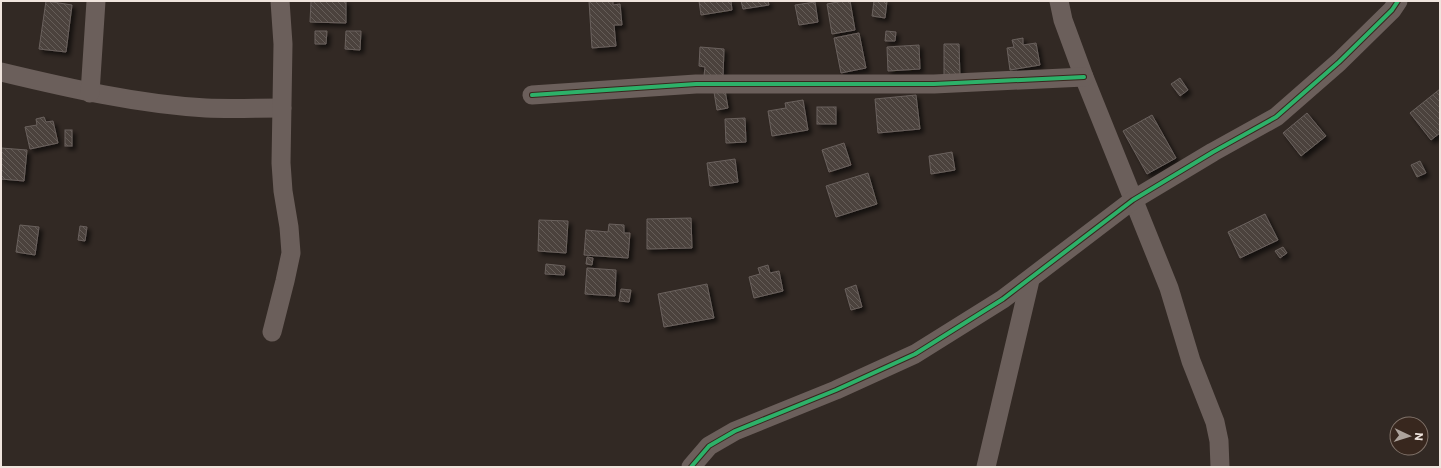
<svg xmlns="http://www.w3.org/2000/svg" width="1441" height="468" viewBox="0 0 1441 468" font-family="Commissioner,sans-serif">
<defs>
<pattern id="building-back-hatch" width="6" height="6" patternUnits="userSpaceOnUse"><rect width="6" height="6" fill="#4b423e"/><path d="M-1 5l2 2M0 0l6 6M5-1l2 2" fill="none" stroke="#655d59"/></pattern>
<filter id="shadow"><feDropShadow dx="3.5" dy="3.5" stdDeviation="2" flood-color="#0009"/></filter>
</defs>
<rect width="100%" height="100%" fill="#322924"/>
<!-- building -->
<g fill="url(#building-back-hatch)" stroke="#6a615d" filter="url(#shadow)">
<path d="M46,1L72,5L66,52L39,49Z"/>
<path d="M311,1H346V23L310,22Z"/>
<path d="M589,1H613V5L620,4L622,25H614L616,46L592,48Z"/>
<path d="M699,1H731L732,10L701,15Z"/>
<path d="M741,1H768L769,5L743,9Z"/>
<path d="M843,1H850L855,30L832,34L827,4Z"/>
<path d="M874,1H887L885,18L872,16Z"/>
<path d="M815,2L818,22L799,25L795,5Z"/>
<path d="M315,31H327L326,44H315Z"/>
<path d="M346,31H361L360,50L345,49Z"/>
<path d="M886,31L896,32L895,41H885Z"/>
<path d="M859,33L866,68L841,73L834,38Z"/>
<path d="M1023,38V45L1036,43L1040,65L1010,70L1007,48L1014,47L1012,40Z"/>
<path d="M944,44H959L960,78H944Z"/>
<path d="M919,45L920,69L888,71L887,47Z"/>
<path d="M700,47L724,49L723,77L704,76L705,67L699,66Z"/>
<path d="M1180,78L1188,90L1180,96L1171,84Z"/>
<path d="M1440,89V133L1431,140L1410,113Z"/>
<path d="M725,90L728,108L717,110L714,92Z"/>
<path d="M916,95L920,129L878,133L875,99Z"/>
<path d="M803,100L808,130L772,136L768,111L786,108L785,103Z"/>
<rect x="817" y="107" width="19" height="17"/>
<path d="M1307,113L1326,136L1301,156L1283,133Z"/>
<path d="M1152,115L1176,158L1147,174L1123,131Z"/>
<path d="M44,117L46,122L53,121L58,143L30,149L25,127L37,125L36,119Z"/>
<path d="M745,118L746,142L726,143L725,119Z"/>
<rect x="65" y="130" width="7" height="16"/>
<path d="M844,143L851,165L829,172L822,150Z"/>
<path d="M1,148L27,150L24,181L1,179Z"/>
<path d="M952,152L955,170L931,174L929,156Z"/>
<path d="M735,159L738,182L710,186L707,163Z"/>
<path d="M1420,161L1426,173L1417,177L1411,165Z"/>
<path d="M868,173L877,204L836,217L826,186Z"/>
<path d="M1265,214L1278,240L1240,258L1228,232Z"/>
<path d="M691,218L692,248L647,249V219Z"/>
<path d="M539,220L568,221L566,253L538,251Z"/>
<path d="M609,224L624,225V233H630L628,258L584,255L586,230L608,232Z"/>
<path d="M20,225L39,227L35,255L16,252Z"/>
<path d="M80,226L87,227L85,241L78,240Z"/>
<path d="M1283,247L1287,253L1280,258L1275,251Z"/>
<path d="M587,257L593,258L592,265L586,264Z"/>
<path d="M546,264L565,266L564,275L545,274Z"/>
<path d="M768,265L770,273L779,271L783,291L754,298L749,277L760,274L758,268Z"/>
<path d="M587,268L616,270L615,296L585,294Z"/>
<path d="M707,284L714,318L664,327L658,294Z"/>
<path d="M856,285L862,307L851,310L845,289Z"/>
<path d="M621,289L631,290L629,302L619,301Z"/>
</g>
<g fill="none" stroke-linecap="round" stroke-linejoin="round">
<!-- minor -->
<g stroke="#6b5f5b" stroke-width="19">
<path d="M1059,1L1063,20L1084,77L1169,288L1191,361L1215,422L1219,441L1220,467"/>
<path d="M1,72C68,88 137,104 206,108C231,109 257,108 282,108"/>
<path d="M90,93L96,1"/>
<path d="M532,95L696,84H934L1084,77"/>
<path d="M272,332L285,281L291,253L289,227L283,191L281,163L283,44L280,1"/>
<path d="M691,467L709,446L735,431L836,390L915,354L1003,299L1133,200L1213,152L1276,117L1339,62L1392,10L1398,1"/>
<path d="M986,467L1030,280"/>
</g>
<!-- cycleway casing -->
<g stroke="#38271e" stroke-width="6">
<g id="cycleway">
<path d="M532,95L696,84H934L1084,77"/>
<path d="M691,467L709,446L735,431L836,390L915,354L1003,299L1133,200L1213,152L1276,117L1339,62L1392,10L1398,1"/>
</g>
</g>
<!-- cycleway -->
<use href="#cycleway" stroke="#2db169" stroke-width="4"/>
</g>
<!-- border -->
<rect width="1441" height="468" fill="none" stroke="#efe4dd" stroke-width="4"/>
<!-- north arrow -->
<g transform="translate(1409 436) rotate(94)"><circle r="19" fill="#38271e" stroke="#81736a"/>
<path d="M0-3L7 15L0 10L-7 15Z" fill="#ada39c"/>
<text y="-6" font-size="11" font-weight="bold" text-anchor="middle" fill="#efe4dd">N</text>
</g>
</svg>
